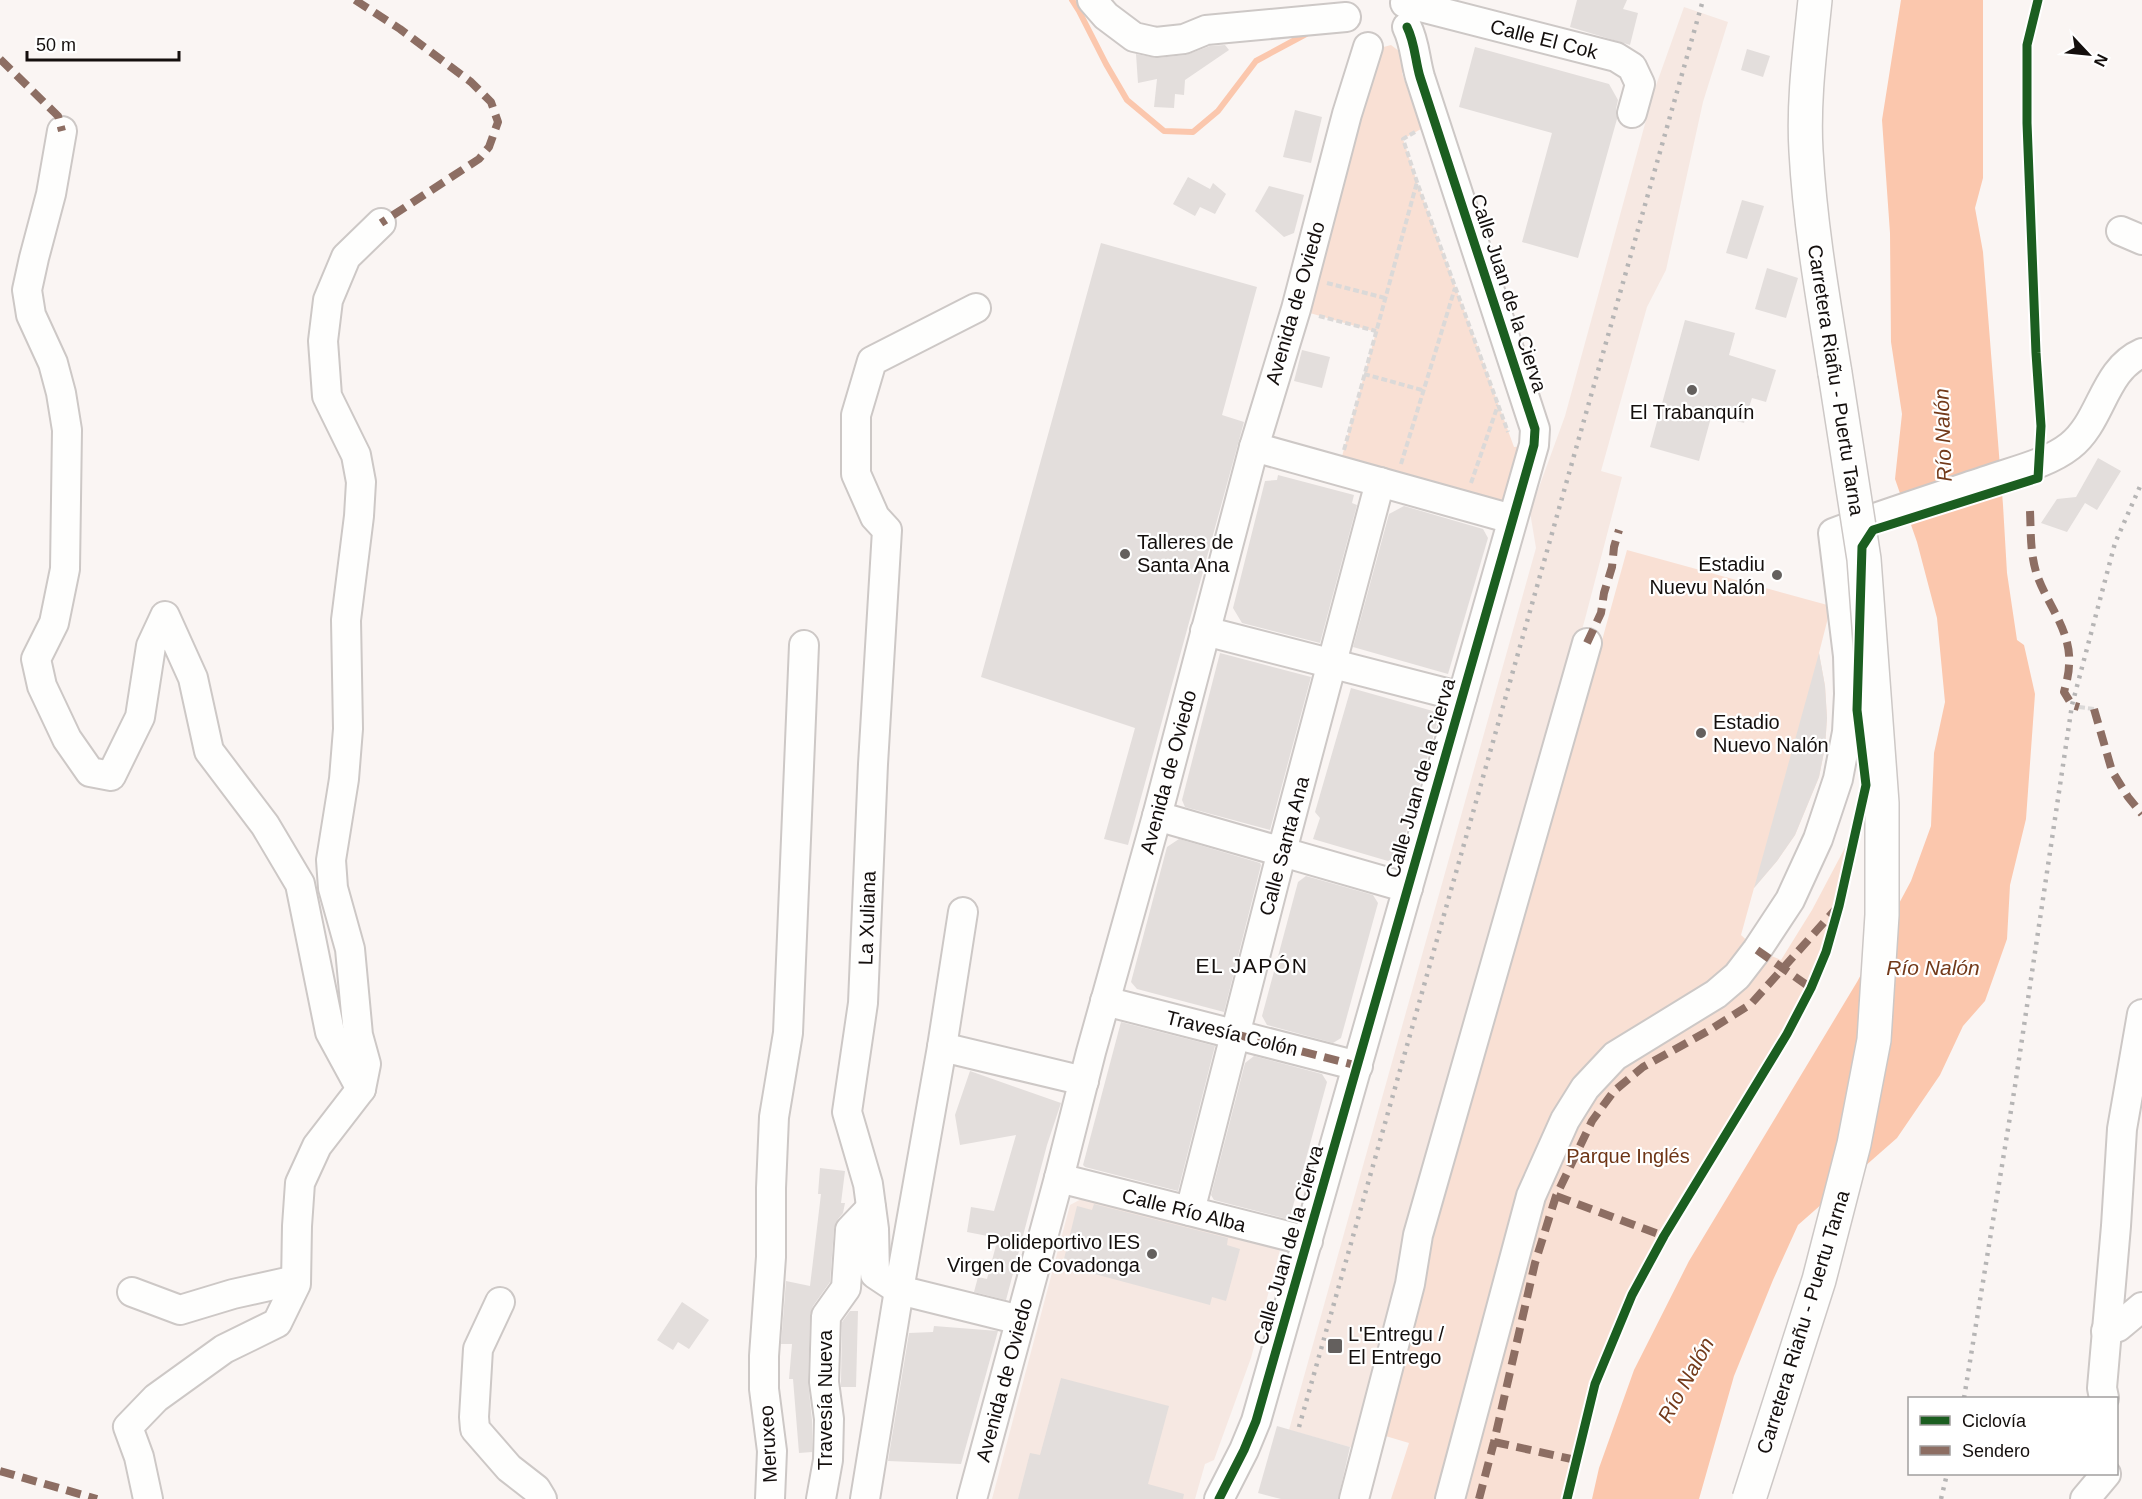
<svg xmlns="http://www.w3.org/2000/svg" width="2142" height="1499" viewBox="0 0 2142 1499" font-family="Helvetica,sans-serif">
<rect width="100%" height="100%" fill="#faf5f3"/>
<!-- built -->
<g fill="#f6e8e2">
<path d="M1684,7L1728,22L1703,102L1666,270L1647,307L1601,471L1622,477L1585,619L1408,1234L1357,1449L1289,1430L1536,548L1530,512L1565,416L1654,91Z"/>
<path d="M1087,1196L1281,1246L1251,1358L1214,1460L1205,1464L1195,1499H992L1070,1205Z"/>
</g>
<!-- green -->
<g fill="#f9e0d4">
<path d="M1391,45L1416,64L1402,73L1421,129L1403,139L1417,182L1514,447L1534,445L1512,519L1338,471L1376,332L1296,309L1380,48Z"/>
<path d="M1627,550L1831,606L1819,653L1825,686L1827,718L1825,747L1819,777L1795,835L1777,861L1754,888L1741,935L1757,950L1781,960L1812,910L1857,825C1845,879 1834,935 1812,986C1795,1023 1772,1058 1751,1093C1711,1159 1670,1224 1634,1292C1600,1357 1583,1428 1567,1499H1391L1409,1443L1372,1432L1521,875L1536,879Z"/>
</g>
<!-- water -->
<path fill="#fbc7ad" d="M1901,0H1983V178L1975,208L1983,252L2003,505L2007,573L2017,640L2024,645L2035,694L2026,819L2010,885L2007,939L1985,1001L1963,1026L1940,1075L1897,1138L1798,1225L1773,1280L1734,1376L1699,1499H1592L1599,1468L1634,1370L1689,1261L1857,982L1911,881L1931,826L1934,753L1945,702L1937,618L1917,542L1895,479L1902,414L1891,342L1890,233L1882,120Z"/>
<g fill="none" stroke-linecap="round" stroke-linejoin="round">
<!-- stream -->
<path stroke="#fbc7ad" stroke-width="6" d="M1072,0L1079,11L1106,64L1127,100L1164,131L1193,132L1218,111L1256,61L1306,34"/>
</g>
<!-- building -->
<g fill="#e3dedc">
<path d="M1577,0H1627L1623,9L1638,13L1630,45L1570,27Z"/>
<path d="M1225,45L1229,50L1185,80L1184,95L1175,94L1174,108L1154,107L1157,79L1138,83L1136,54L1157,58L1186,55L1210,46Z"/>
<path d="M1475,47L1609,84L1618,100L1616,109L1617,119L1578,258L1522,242L1552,133L1459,107Z"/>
<path d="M1747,49L1770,56L1763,77L1741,70Z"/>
<path d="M1295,110L1322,117L1311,163L1283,157Z"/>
<path d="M1188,177L1210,189L1213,183L1226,194L1215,214L1200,207L1195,216L1173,204Z"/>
<path d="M1269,186L1304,195L1294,233L1284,237L1255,211Z"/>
<path d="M1742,200L1764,206L1747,259L1726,253Z"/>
<path d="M1101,243L1257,287L1222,415L1244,422L1128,845L1104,839L1135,728L981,677Z"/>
<path d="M1767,268L1798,278L1786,318L1755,309Z"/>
<path d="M1685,320L1735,333L1729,355L1776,370L1766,402L1752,398L1744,423L1712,414L1699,461L1650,447Z"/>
<path d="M1302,350L1330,357L1322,388L1294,381Z"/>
<path d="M2098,458L2121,471L2097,510L2085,503L2067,532L2041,523L2057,499L2076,497Z"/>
<path d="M1278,475L1354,495L1352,503L1357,505L1320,643L1242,623L1233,608L1265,481L1277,480Z"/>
<path d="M1404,506L1483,529L1488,538L1448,674L1353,647L1389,514Z"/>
<path d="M1220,653L1311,677L1270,830L1185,807L1182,800Z"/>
<path d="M1819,653L1825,686L1827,718L1825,747L1819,777L1795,835L1777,861L1754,888Z"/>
<path d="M1351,688L1440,713L1400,854L1388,861L1313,839L1320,818L1315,812Z"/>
<path d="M1179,839L1260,863L1261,865L1224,1012L1137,989L1131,982L1167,847Z"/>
<path d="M1306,876L1373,895L1378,903L1341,1038L1333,1043L1267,1025L1262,1016L1298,882Z"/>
<path d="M1121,1022L1215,1046L1178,1191L1085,1167L1083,1165Z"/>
<path d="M1254,1056L1322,1074L1327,1082L1290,1217L1287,1219L1214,1200L1211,1195L1245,1063Z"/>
<path d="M970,1071L1061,1103L1047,1145L1006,1300L974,1292L978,1277L987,1279L998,1238L967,1232L971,1207L994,1211L1016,1135L960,1145L955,1115Z"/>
<path d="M820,1168L845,1171L841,1203H845L843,1213L838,1219L834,1229L830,1282L813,1306L810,1316L808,1382L812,1420V1452L799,1453L793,1379H789L792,1344H781L786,1281L810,1286L821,1194H818Z"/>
<path d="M1094,1204L1228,1238L1227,1245L1240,1249L1226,1301L1212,1297L1210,1305L1076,1269L1078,1262L1064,1259L1077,1206L1092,1210Z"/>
<path d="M682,1302L709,1320L689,1349L678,1342L673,1350L657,1340Z"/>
<path d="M850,1311H858L856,1387H841V1381L842,1322Z"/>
<path d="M934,1326L998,1331L961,1464L888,1461L909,1333L933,1332Z"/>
<path d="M1061,1378L1169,1406L1148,1484L1184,1494L1183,1499H1018L1030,1453L1040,1455Z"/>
<path d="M1277,1426L1350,1447L1338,1499H1281L1258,1493Z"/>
</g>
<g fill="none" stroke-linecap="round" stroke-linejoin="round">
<!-- minor casing -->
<g stroke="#cdc8c6" stroke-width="32">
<g id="minor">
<path d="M1092,0L1106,16L1134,37L1156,42L1184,39L1206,30L1346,17"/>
<path d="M1405,3L1616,57L1632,67L1640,84L1632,113"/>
<path d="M62,131L51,194L34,258L27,290L31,315L53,363L61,393L67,430L65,569L54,623L36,659L42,686L67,739L90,772L111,776L140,717L151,646L165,616L193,678L209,751L265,825L300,884L330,1032L361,1089"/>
<path d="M2121,231L2142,240"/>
<path d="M976,308L872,361L856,415V474L875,517L887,530L873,764L863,1003L847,1112L868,1184L874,1229L875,1274L899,1290L1020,1320"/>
<path d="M1254,447L1512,519"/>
<path d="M1205,631L1462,697"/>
<path d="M1157,816L1408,888"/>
<path d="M1105,1001L1358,1066"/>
<path d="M942,1047L963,912"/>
<path d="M1059,1178L1308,1241"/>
<path d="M1190,1211L1282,851L1380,482"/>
<path d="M132,1292L180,1310L233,1294L296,1280"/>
<path d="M500,1302L478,1349L474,1417L475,1429L509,1468L536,1489L542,1499"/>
<path d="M2106,1331L2118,1327L2142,1307"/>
<path d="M2104,1398L2102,1388L2116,1226L2122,1129L2142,1014"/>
<path d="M148,1499L139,1457L128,1427L156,1398L224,1349L277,1323L296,1284L297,1226L300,1183L317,1146L361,1089L366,1064L358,1035L350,949L333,888L331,860L344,779L348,729L346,620L359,516L361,482L356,455L327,396L323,341L328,300L346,257L381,223"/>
<path d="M770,1499L772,1451L764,1389V1356L771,1257V1188L774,1117L788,1033L804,645"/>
<path d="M821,1499L828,1460L829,1419L824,1382L826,1316L846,1288L850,1230L871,1208"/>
<path d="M865,1499L899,1290L942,1047L1084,1081"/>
<path d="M972,1499L1059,1178L1091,1052L1157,816L1254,447L1296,309L1347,114L1368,47"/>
<path d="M1219,1499L1244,1450L1256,1421L1534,445L1535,429L1420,77C1415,60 1415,43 1407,27"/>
<path d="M1354,1499L1410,1284L1418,1235L1587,643"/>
<path d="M1450,1499L1531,1196L1565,1120L1585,1088L1615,1056L1716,994L1737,976L1757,950L1790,900L1818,839L1838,779L1847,732L1849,694L1848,656L1833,533C1884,514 1935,498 1985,481C2013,471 2047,464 2070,446C2102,421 2103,370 2142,353"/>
<path d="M2085,1499L2106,1474"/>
</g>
</g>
<!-- major casing -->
<g stroke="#cdc8c6" stroke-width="36">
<path id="major" d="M1815,0C1810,50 1803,101 1806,151C1810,225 1823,299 1835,373"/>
</g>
<!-- path -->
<g stroke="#dbd9d8" stroke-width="4" stroke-dasharray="6 3" stroke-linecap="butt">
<path d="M1415,132L1403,139L1417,182L1508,432"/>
<path d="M1327,283L1385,298"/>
<path d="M1319,316L1376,331"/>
<path d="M1364,374L1422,390"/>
<path d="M1344,450L1417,182"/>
<path d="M1401,464L1455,288"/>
<path d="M1471,483L1498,405"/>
<path d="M2079,707L2094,709"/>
</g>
<!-- minor -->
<use href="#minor" stroke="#fefefd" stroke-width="28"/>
<!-- major -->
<use href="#major" stroke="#fefefd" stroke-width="33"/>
<!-- rail -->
<g stroke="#b6b5b5" stroke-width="4.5" stroke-dasharray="3 6" stroke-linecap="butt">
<path d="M1964,1398L2015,1086L2072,705L2115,543L2142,482"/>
<path d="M1299,1427L1703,0"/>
<path d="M1941,1499L1947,1474"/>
</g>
<!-- major-bridge casing -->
<g stroke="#cdc8c6" stroke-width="36" stroke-linecap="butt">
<path id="major-bridge" d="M1749,1499L1819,1280L1854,1144L1874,1040L1882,915V803L1864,559L1835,373"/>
</g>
<!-- major-bridge -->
<use href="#major-bridge" stroke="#fefefd" stroke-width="33"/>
<!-- quiet -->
<g stroke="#8d6e63" stroke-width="8" stroke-dasharray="15 8" stroke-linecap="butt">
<path d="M355,0L400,29L471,82L491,102L498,122L489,147L479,159L381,223"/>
<path d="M0,59L58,116L62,131"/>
<path d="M2030,511C2031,533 2030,554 2037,575C2047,604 2072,632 2069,665C2069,674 2066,684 2064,692L2072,705L2079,707"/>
<path d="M1587,643L1601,613L1604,593L1612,567L1614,547L1619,530"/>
<path d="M2094,709L2112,771L2128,797L2142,814"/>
<path d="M1757,950L1811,988"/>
<path d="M1235,1034L1358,1066"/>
<path d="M1556,1196L1664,1236"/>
<path d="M1494,1442L1576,1460"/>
<path d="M0,1471L97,1499"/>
<path d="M1479,1499L1494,1442L1535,1263L1556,1196L1592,1121L1614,1091L1643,1067L1708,1031L1751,1004L1835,910"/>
</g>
<!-- cycleway casing -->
<g stroke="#fff" stroke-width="13">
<g id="cycleway">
<path d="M1219,1499L1244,1450L1256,1421L1534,445L1535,429L1420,77C1415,60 1415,43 1407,27"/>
<path d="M1567,1499L1595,1384L1632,1295L1664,1236L1787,1034L1811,988L1826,952L1839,906L1866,785L1857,710L1862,547L1873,530L2038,478L2041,426L2036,353L2027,123V45L2038,0"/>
</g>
</g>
<!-- cycleway -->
<use href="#cycleway" stroke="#1b5e20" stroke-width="9"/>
</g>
<!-- markers -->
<g fill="#64605e" stroke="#fff" stroke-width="2">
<circle cx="1692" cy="390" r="6"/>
<circle cx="1125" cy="554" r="6"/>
<circle cx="1777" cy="575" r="6"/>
<circle cx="1701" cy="733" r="6"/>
<circle cx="1152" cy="1254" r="6"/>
<rect x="1327" y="1338" width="16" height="16" rx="3"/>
</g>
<g text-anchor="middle" stroke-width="4.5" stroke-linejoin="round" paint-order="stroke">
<!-- street labels -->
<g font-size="20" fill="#140f0d" stroke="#fff">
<text transform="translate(1544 39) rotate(14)" y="7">Calle El Cok</text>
<text transform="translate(1509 293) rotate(72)" y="7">Calle Juan de la Cierva</text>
<text transform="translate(1295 303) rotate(-74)" y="7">Avenida de Oviedo</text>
<text transform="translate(1836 380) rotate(81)" y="7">Carretera Riañu - Puertu Tarna</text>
<text transform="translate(1168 772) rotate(-75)" y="7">Avenida de Oviedo</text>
<text transform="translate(1420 778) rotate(-74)" y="7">Calle Juan de la Cierva</text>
<text transform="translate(1284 846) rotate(-75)" y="7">Calle Santa Ana</text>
<text transform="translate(867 918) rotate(-88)" y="7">La Xuliana</text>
<text transform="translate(1232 1033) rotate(14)" y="7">Travesía Colón</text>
<text transform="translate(1184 1210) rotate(14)" y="7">Calle Río Alba</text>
<text transform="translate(1288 1245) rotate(-74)" y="7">Calle Juan de la Cierva</text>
<text transform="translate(1803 1322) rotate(-73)" y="7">Carretera Riañu - Puertu Tarna</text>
<text transform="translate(1004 1380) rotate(-75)" y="7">Avenida de Oviedo</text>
<text transform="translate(825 1400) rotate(-90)" y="7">Travesía Nueva</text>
<text transform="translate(768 1444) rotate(-93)" y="7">Meruxeo</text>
</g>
<!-- poi labels -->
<g font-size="20" fill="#140f0d" stroke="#fff" text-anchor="start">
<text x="1692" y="419" text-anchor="middle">El Trabanquín</text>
<text x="1137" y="549">Talleres de<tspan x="1137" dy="23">Santa Ana</tspan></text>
<text x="1765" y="571" text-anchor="end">Estadiu<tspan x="1765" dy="23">Nuevu Nalón</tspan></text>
<text x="1713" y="729">Estadio<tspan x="1713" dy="23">Nuevo Nalón</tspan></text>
<text x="1140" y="1249" text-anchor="end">Polideportivo IES<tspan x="1140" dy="23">Virgen de Covadonga</tspan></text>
<text x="1348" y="1341">L'Entregu /<tspan x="1348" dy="23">El Entrego</tspan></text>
</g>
<!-- park labels -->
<g font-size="20" fill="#6e3515" stroke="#fff">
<text x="1628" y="1163">Parque Inglés</text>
</g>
<!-- water labels -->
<g font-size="21" font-style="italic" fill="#733a1a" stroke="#fff">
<text transform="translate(1943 435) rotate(-92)" y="7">Río Nalón</text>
<text x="1933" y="975">Río Nalón</text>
<text transform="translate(1686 1380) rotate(-61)" y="7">Río Nalón</text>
</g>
<!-- neighbourhood labels -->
<g font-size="21" letter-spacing="1.5" fill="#140f0d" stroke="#fff">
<text x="1252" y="973">EL JAPÓN</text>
</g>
</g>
<!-- legend -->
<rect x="1908" y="1397" width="210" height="78" fill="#ffffff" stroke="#a19f9e" stroke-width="1.5"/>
<rect x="1920" y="1416" width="30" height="9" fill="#1b5e20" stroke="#a19f9e" stroke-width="1.5"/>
<text x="1962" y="1427" font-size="18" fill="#140f0d">Ciclovía</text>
<rect x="1920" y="1446" width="30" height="9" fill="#8d6e63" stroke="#a19f9e" stroke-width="1.5"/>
<text x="1962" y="1457" font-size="18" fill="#140f0d">Sendero</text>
<!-- north arrow -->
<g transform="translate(2088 54) rotate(116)" stroke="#ffffff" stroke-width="4.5" paint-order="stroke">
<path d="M0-4.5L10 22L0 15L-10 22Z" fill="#140f0d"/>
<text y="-9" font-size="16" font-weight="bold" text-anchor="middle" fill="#140f0d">N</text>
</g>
<!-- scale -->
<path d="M27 51v9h152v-9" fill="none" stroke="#140f0d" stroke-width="3"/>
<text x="36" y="51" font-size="18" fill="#140f0d" stroke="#ffffff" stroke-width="4.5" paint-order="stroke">50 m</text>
</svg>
